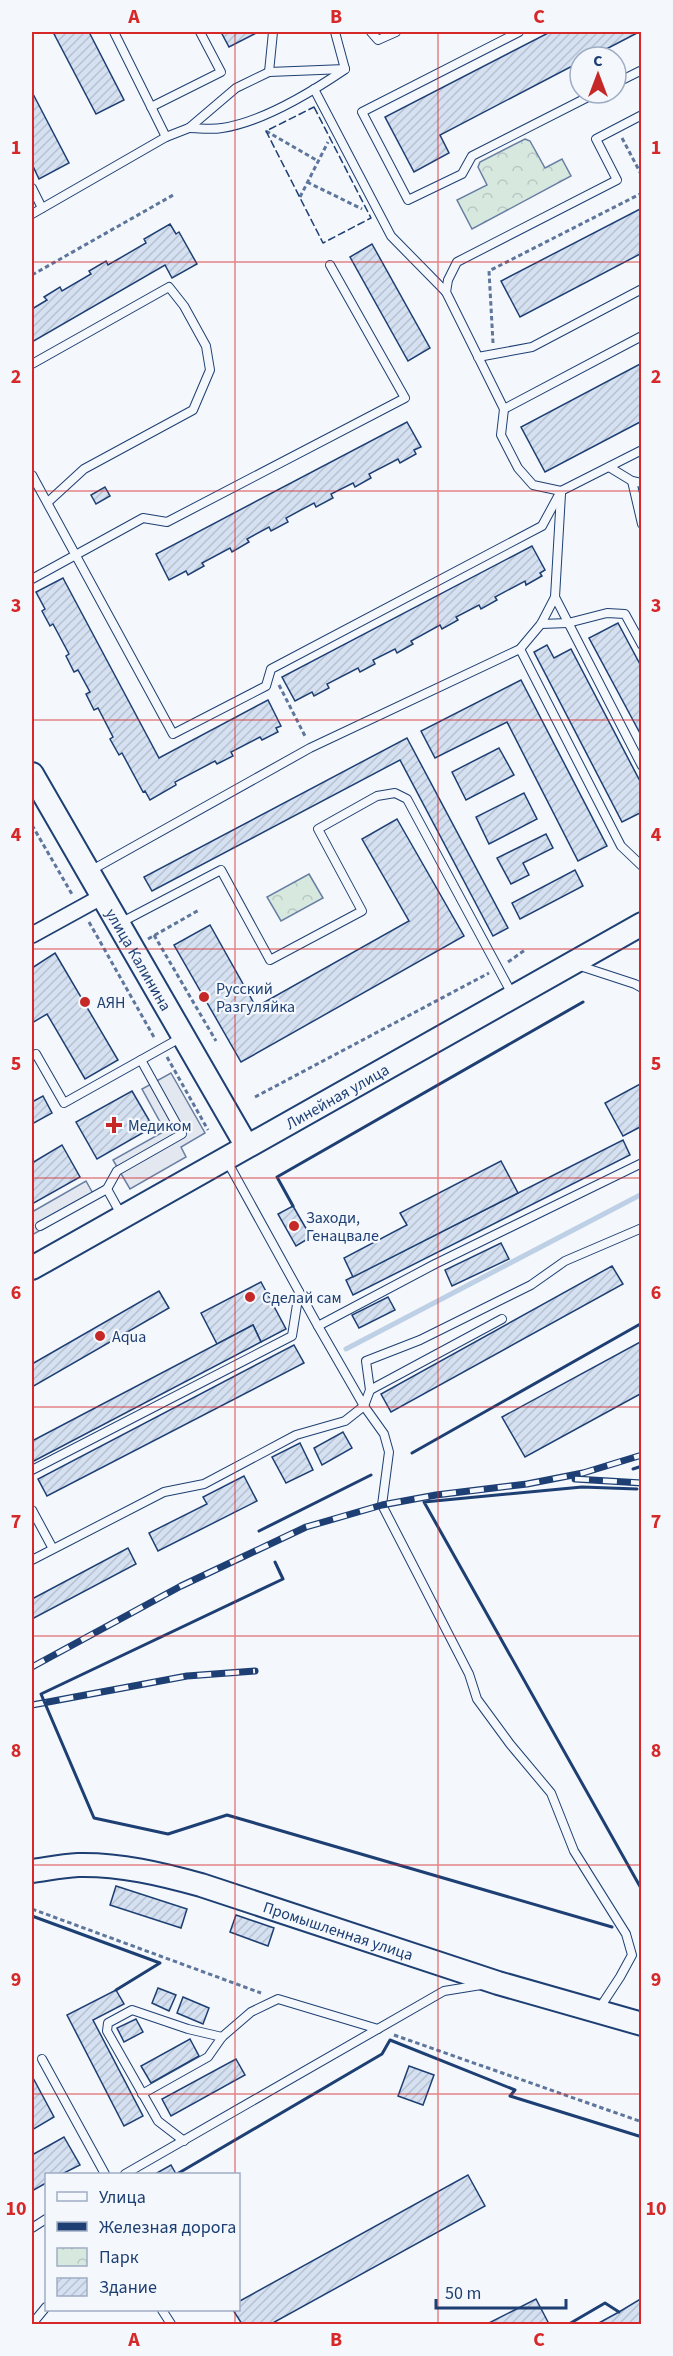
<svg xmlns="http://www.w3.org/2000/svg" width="673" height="2356" viewBox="0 0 673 2356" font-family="'Source Sans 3',sans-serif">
<defs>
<pattern id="park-crowns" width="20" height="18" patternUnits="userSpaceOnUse" patternTransform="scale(1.5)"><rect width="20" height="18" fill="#d7e8df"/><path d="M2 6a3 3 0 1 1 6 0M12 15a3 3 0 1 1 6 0" fill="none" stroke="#b8c8c3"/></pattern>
<pattern id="building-hatch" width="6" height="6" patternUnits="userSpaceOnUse" patternTransform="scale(1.5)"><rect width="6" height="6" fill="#d5e0f0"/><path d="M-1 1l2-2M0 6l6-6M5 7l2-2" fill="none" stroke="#b6c1d1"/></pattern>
</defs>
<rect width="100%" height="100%" fill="#f4f7fb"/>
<!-- park -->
<g fill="url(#park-crowns)" stroke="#687fa3" stroke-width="1.5">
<path d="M525,139L530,141L545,168L562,159L571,176L472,229L457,200L487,185L478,167L480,162Z"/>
<path d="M309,874L323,898L281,921L267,897Z"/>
</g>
<!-- parking -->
<g fill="#e3e8f0" stroke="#687fa3" stroke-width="1.5">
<path d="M171,1073L205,1133L181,1147L186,1157L130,1189L113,1160L165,1131L142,1089Z"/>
<path d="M86,1181L96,1199L32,1235V1212Z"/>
</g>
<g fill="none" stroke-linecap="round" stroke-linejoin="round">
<!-- stream -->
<path stroke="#bed0e5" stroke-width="5" d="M346,1349L642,1194"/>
</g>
<!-- building -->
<g fill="url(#building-hatch)" stroke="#1d3f73" stroke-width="1.5">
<path d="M53,32H89L124,100L96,114Z"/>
<path d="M221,32H258L229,47Z"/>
<path d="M550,32H639L591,57H580V62L440,135L449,153L414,172L385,117Z"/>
<path d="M32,92L69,163L39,179L32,164Z"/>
<path d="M642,208V253L520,317L501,281Z"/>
<path d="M170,224L176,234L179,232L197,264L172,278L165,265L32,342V309L47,300L44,297L60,287L62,291L91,274L89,271L106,261L108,265L146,243L144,239Z"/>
<path d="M372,244L430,348L408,361L350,257Z"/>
<path d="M642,363V421L545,472L521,427Z"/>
<path d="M407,422L421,447L414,450L416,454L400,463L398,459L369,474L371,478L355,487L353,483L331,494L333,498L316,507L314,503L286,518L288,522L271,531L269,527L247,539L249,542L232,552L230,548L202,563L204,566L188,575L186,571L169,580L156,554Z"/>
<path d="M105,487L110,496L96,504L91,495Z"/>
<path d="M532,546L545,570L540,573L542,576L526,585L525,581L495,597L497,600L481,609L479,605L456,617L458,620L442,629L440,625L411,641L413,644L397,653L395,649L373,660L375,664L360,672L358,668L327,684L329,688L314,696L312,692L295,701L282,677Z"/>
<path d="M63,578L159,758L268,700L281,726L276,728L278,732L262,740L260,737L231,752L233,756L217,764L215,761L175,782L176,785L150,800L145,791L143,792L122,753L119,755L110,739L113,737L98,708L94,710L86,694L90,692L78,670L74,672L66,656L69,654L53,624L50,626L42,611L45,609L36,592Z"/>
<path d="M618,623L642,668V737L589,638Z"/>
<path d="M547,645L554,658L571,649L642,785V812L622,822L534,652Z"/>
<path d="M521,680L607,846L578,861L507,722L435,758L421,731Z"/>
<path d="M407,738L508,928L493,936L400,760L152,891L144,877Z"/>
<path d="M499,748L514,775L466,800L452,772Z"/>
<path d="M524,793L537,819L489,844L476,817Z"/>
<path d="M397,819L464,936L241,1062L174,945L210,925L256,1007L409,921L362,839Z"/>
<path d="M546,834L553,848L523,863L529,875L511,884L497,858Z"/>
<path d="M575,870L583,886L520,919L512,903Z"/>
<path d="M55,953L118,1060L85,1079L47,1014L32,1023V968Z"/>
<path d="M642,1083V1126L623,1136L605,1103Z"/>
<path d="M132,1091L153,1127L97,1159L76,1122Z"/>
<path d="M43,1096L52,1113L32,1124V1102Z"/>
<path d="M623,1140L630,1155L353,1295L346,1280Z"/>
<path d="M62,1145L80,1177L32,1204V1163Z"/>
<path d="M501,1161L518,1193L353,1277L344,1258L407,1225L400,1213Z"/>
<path d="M293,1206L311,1237L296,1246L278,1214Z"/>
<path d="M501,1243L509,1259L452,1286L445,1270Z"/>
<path d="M612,1266L623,1284L391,1412L381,1394Z"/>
<path d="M261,1282L286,1329L261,1342L253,1325L217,1344L201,1313Z"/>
<path d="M159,1291L169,1308L32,1387V1364Z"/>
<path d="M388,1297L395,1310L359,1328L352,1315Z"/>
<path d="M253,1325L261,1342L32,1462V1441Z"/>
<path d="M642,1341V1393L525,1457L502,1417Z"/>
<path d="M294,1345L304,1363L47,1496L38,1479Z"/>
<path d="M343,1432L352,1448L322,1465L314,1448Z"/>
<path d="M300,1443L313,1470L286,1483L272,1457Z"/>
<path d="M244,1476L257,1501L158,1551L149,1533L207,1504L203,1497Z"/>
<path d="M128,1548L136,1564L32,1619V1599Z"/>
<path d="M116,1886L187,1909L181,1928L110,1905Z"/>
<path d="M236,1915L274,1928L268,1946L230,1932Z"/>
<path d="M158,1988L176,1995L169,2011L152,2003Z"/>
<path d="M116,1990L124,2004L93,2020L143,2116L124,2126L67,2015Z"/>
<path d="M183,1997L209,2008L203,2024L177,2013Z"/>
<path d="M136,2019L143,2032L124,2042L117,2028Z"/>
<path d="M190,2039L199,2056L151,2083L141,2066Z"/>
<path d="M236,2059L245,2075L171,2116L162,2099Z"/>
<path d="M409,2066L434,2075L423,2105L398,2096Z"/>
<path d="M32,2076L54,2117L32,2130Z"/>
<path d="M64,2137L80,2165L62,2174H46V2183L32,2191V2155Z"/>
<path d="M171,2165L176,2174H155Z"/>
<path d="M468,2175L485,2206L271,2324H242L233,2310H238V2302Z"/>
<path d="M642,2298V2324H597L619,2312Z"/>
<path d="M536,2299L549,2324H487Z"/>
</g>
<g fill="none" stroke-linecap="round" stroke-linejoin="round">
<!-- lane casing -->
<g stroke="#1d3f73" stroke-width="10">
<g id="lane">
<path d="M114,32L166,137"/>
<path d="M335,32L345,69"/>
<path d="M371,32L378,40L396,32"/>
<path d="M519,32L362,112L408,200L462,174L472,156L596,93"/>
<path d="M269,72L273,32"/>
<path d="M616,83L642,70"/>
<path d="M314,89L391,236L446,292"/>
<path d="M151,107L221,72L200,32"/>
<path d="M189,128C199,128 211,130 222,128C263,122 310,93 344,70"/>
<path d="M32,188L42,208"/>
<path d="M32,214L166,137L189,128L236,88L269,72L345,69"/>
<path d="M478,357L532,347L642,289"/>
<path d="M32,364L169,287L184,306L206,346L210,370L193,410L84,469L48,502"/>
<path d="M504,409L642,336"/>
<path d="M609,467L632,481L642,483"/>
<path d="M32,475L173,734L266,686L271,669L542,526L561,491L642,450"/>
<path d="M632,481L642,524"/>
<path d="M561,491L533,485L518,468L501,435L504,409L446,292L448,280L457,262L617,180L596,139L642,115"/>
<path d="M32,579L143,518L167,522L405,398L330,265"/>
<path d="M555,597L642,766"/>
<path d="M541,624L568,623L607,613L625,614L642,645"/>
<path d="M520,649L621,846L642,866"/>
<path d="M90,871L310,748L520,649L541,624L555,597L561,494"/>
<path d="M120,923L221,870L270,960L362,911L318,829L377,796L395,793L407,799L512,994"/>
<path d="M577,965L635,984L642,988"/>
<path d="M32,1056L36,1054L64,1103L182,1037"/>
<path d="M227,1161L318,1326L364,1406L384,1434L389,1452L382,1505L469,1674L477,1699L510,1744L551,1793L574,1851L626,1934L632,1955L620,1977L599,2009"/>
<path d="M107,1189L122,1216"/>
<path d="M40,1226L107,1189L117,1171L182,1134L141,1060"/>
<path d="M318,1326L435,1264L642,1163"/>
<path d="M370,1390L502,1319"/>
<path d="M32,1470L292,1336L299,1292"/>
<path d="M32,1510L52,1547"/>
<path d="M32,1560L164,1492L204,1484L296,1435L345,1421L364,1406L370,1390L366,1361L420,1340L531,1285L565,1261L642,1228"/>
<path d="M42,2059L105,2174"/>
<path d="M142,2094L208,2057L222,2037L251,2012L278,1999L378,2029"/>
<path d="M184,2141L158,2121L107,2031L108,2023L132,2010L188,2029L222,2037"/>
<path d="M125,2174L444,1991L481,1985"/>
<path d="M32,2228L46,2219"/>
<path d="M162,2310L171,2324"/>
<path d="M32,2324L46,2307"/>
</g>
</g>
<!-- street casing -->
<g stroke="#1d3f73" stroke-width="18">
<path id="street" d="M32,935L103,896"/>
</g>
<!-- secondary casing -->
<g stroke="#1d3f73" stroke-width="26">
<g id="secondary">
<path id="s1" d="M32,774L246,1145"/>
<path id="s2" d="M32,1268L642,924"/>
<path id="s3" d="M32,1871C47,1869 62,1866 78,1865C120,1864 161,1874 201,1885L498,1983L642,2024"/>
</g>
</g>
<!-- path -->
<g stroke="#5e769c" stroke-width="3" stroke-dasharray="4.5 3" stroke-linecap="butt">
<path d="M266,131L318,161"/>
<path d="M622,138L642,176"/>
<path d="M307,182L362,209"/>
<path d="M300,197L328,142"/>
<path d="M32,275L175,194"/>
<path d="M493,343L489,271L642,193"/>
<path d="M279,685L306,738"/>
<path d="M32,825L73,896"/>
<path d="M89,922L155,1039"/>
<path d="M154,935L216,1041"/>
<path d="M148,939L199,910"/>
<path d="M508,962L525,950"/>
<path d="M167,1057L208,1130"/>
<path d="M255,1097L489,973"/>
<path d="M32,1909L261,1993"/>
<path d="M394,2035L642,2122"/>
</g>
<!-- lane -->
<use href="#lane" stroke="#f4f7fb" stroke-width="8"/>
<!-- street -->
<use href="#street" stroke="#f4f7fb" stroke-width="15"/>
<!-- secondary -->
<use href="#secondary" stroke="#f4f7fb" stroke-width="22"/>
<!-- rail casing -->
<g stroke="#1d3f73" stroke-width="7">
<g id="rail">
<path d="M575,1479L642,1483"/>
<path d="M32,1667L181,1586L306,1527L382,1505L436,1495L527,1484L583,1473L642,1455"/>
<path d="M32,1705L187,1676L255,1671"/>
</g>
</g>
<!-- rail -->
<use href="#rail" stroke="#f4f7fb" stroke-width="4.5" stroke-dasharray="14" stroke-linecap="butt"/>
<!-- fence -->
<path stroke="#1d3f73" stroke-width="1.5" stroke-dasharray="8 3" stroke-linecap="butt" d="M314,107L371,218L323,243L266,131Z"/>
<!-- wall -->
<g stroke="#1d3f73" stroke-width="3">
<path d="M293,1206L277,1177L583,1002"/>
<path d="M412,1453L642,1323"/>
<path d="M633,1469L642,1466"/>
<path d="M637,1489L582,1487L424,1502L642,1890"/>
<path d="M259,1531L371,1475"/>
<path d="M275,1562L283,1579L41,1694L94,1818L168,1834L227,1815L612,1927"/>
<path d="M32,1916L160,1963L116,1990"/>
<path d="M177,2174L382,2054L390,2040L515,2090L510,2096L642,2137"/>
<path d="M569,2324L605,2303L619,2312"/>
</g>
</g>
<!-- grid -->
<path fill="none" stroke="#d62828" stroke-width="1.5" stroke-opacity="0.55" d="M235,32V2174M438,32V2324M32,262H642M32,491H642M32,720H642M32,949H642M32,1178H642M32,1407H642M32,1636H642M32,1865H642M32,2094H642M235,2310V2324"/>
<!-- markers -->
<g fill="#c62828" stroke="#f4f7fb" stroke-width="2">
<circle cx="204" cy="997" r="6"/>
<circle cx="85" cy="1002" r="6"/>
<path d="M111 1116h6v6h6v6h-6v6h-6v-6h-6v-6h6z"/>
<circle cx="294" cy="1226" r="6"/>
<circle cx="250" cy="1297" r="6"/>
<circle cx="100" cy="1336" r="6"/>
</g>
<g text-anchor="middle" stroke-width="4.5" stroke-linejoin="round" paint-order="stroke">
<!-- street labels -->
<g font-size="16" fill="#1d3f73" stroke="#f4f7fb">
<text dy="6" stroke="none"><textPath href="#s1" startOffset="214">улица Калинина</textPath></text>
<text dy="6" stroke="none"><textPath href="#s2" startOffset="350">Линейная улица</textPath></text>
<text dy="6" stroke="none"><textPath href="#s3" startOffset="316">Промышленная улица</textPath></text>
</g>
<!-- poi labels -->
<g font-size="16" fill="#1d3f73" stroke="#f4f7fb" text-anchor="start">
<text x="216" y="994">Русский<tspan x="216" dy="18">Разгуляйка</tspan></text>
<text x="97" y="1008">АЯН</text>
<text x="128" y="1131">Медиком</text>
<text x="306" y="1223">Заходи,<tspan x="306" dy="18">Генацвале</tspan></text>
<text x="262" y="1303">Сделай сам</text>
<text x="112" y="1342">Aqua</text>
</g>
</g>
<!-- border -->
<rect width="673" height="2356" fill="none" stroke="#f4f7fb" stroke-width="66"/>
<!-- legend -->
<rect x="45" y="2173" width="195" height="138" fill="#f4f7fb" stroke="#9eadc5" stroke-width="1.5"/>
<rect x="57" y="2192" width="30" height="9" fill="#f4f7fb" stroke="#9eadc5" stroke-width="1.5"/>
<text x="99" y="2203" font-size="18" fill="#1d3f73">Улица</text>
<rect x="57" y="2222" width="30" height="9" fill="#1d3f73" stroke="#9eadc5" stroke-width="1.5"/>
<text x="99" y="2233" font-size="18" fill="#1d3f73">Железная дорога</text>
<rect x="57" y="2248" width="30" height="18" fill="url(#park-crowns)" stroke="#9eadc5" stroke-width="1.5"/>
<text x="99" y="2263" font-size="18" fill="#1d3f73">Парк</text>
<rect x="57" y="2278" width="30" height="18" fill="url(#building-hatch)" stroke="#9eadc5" stroke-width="1.5"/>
<text x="99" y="2293" font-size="18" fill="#1d3f73">Здание</text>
<!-- north arrow -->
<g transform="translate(598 75)"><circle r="28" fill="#f4f7fb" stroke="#9eadc5" stroke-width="1.5"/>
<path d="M0-4.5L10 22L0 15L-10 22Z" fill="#c62828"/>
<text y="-9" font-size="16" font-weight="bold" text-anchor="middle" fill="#1d3f73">С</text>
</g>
<!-- scale -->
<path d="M436 2299v9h130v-9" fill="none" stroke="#1d3f73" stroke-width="3"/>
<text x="445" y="2299" font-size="18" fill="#1d3f73" stroke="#f4f7fb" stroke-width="4.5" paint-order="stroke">50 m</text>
<rect x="33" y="33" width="607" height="2290" fill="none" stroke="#d62828" stroke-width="2"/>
<g font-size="20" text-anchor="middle" font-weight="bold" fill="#d62828">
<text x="134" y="23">A</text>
<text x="336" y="23">B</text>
<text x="539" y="23">C</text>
<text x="16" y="154">1</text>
<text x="656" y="154">1</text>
<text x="16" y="383">2</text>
<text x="656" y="383">2</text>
<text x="16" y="612">3</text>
<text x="656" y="612">3</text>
<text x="16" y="841">4</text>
<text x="656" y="841">4</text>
<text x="16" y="1070">5</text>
<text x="656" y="1070">5</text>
<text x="16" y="1299">6</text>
<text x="656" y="1299">6</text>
<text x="16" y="1528">7</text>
<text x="656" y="1528">7</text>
<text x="16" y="1757">8</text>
<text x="656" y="1757">8</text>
<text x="16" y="1986">9</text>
<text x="656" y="1986">9</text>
<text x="16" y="2215">10</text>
<text x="656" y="2215">10</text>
<text x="134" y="2346">A</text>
<text x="336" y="2346">B</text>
<text x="539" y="2346">C</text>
</g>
</svg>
